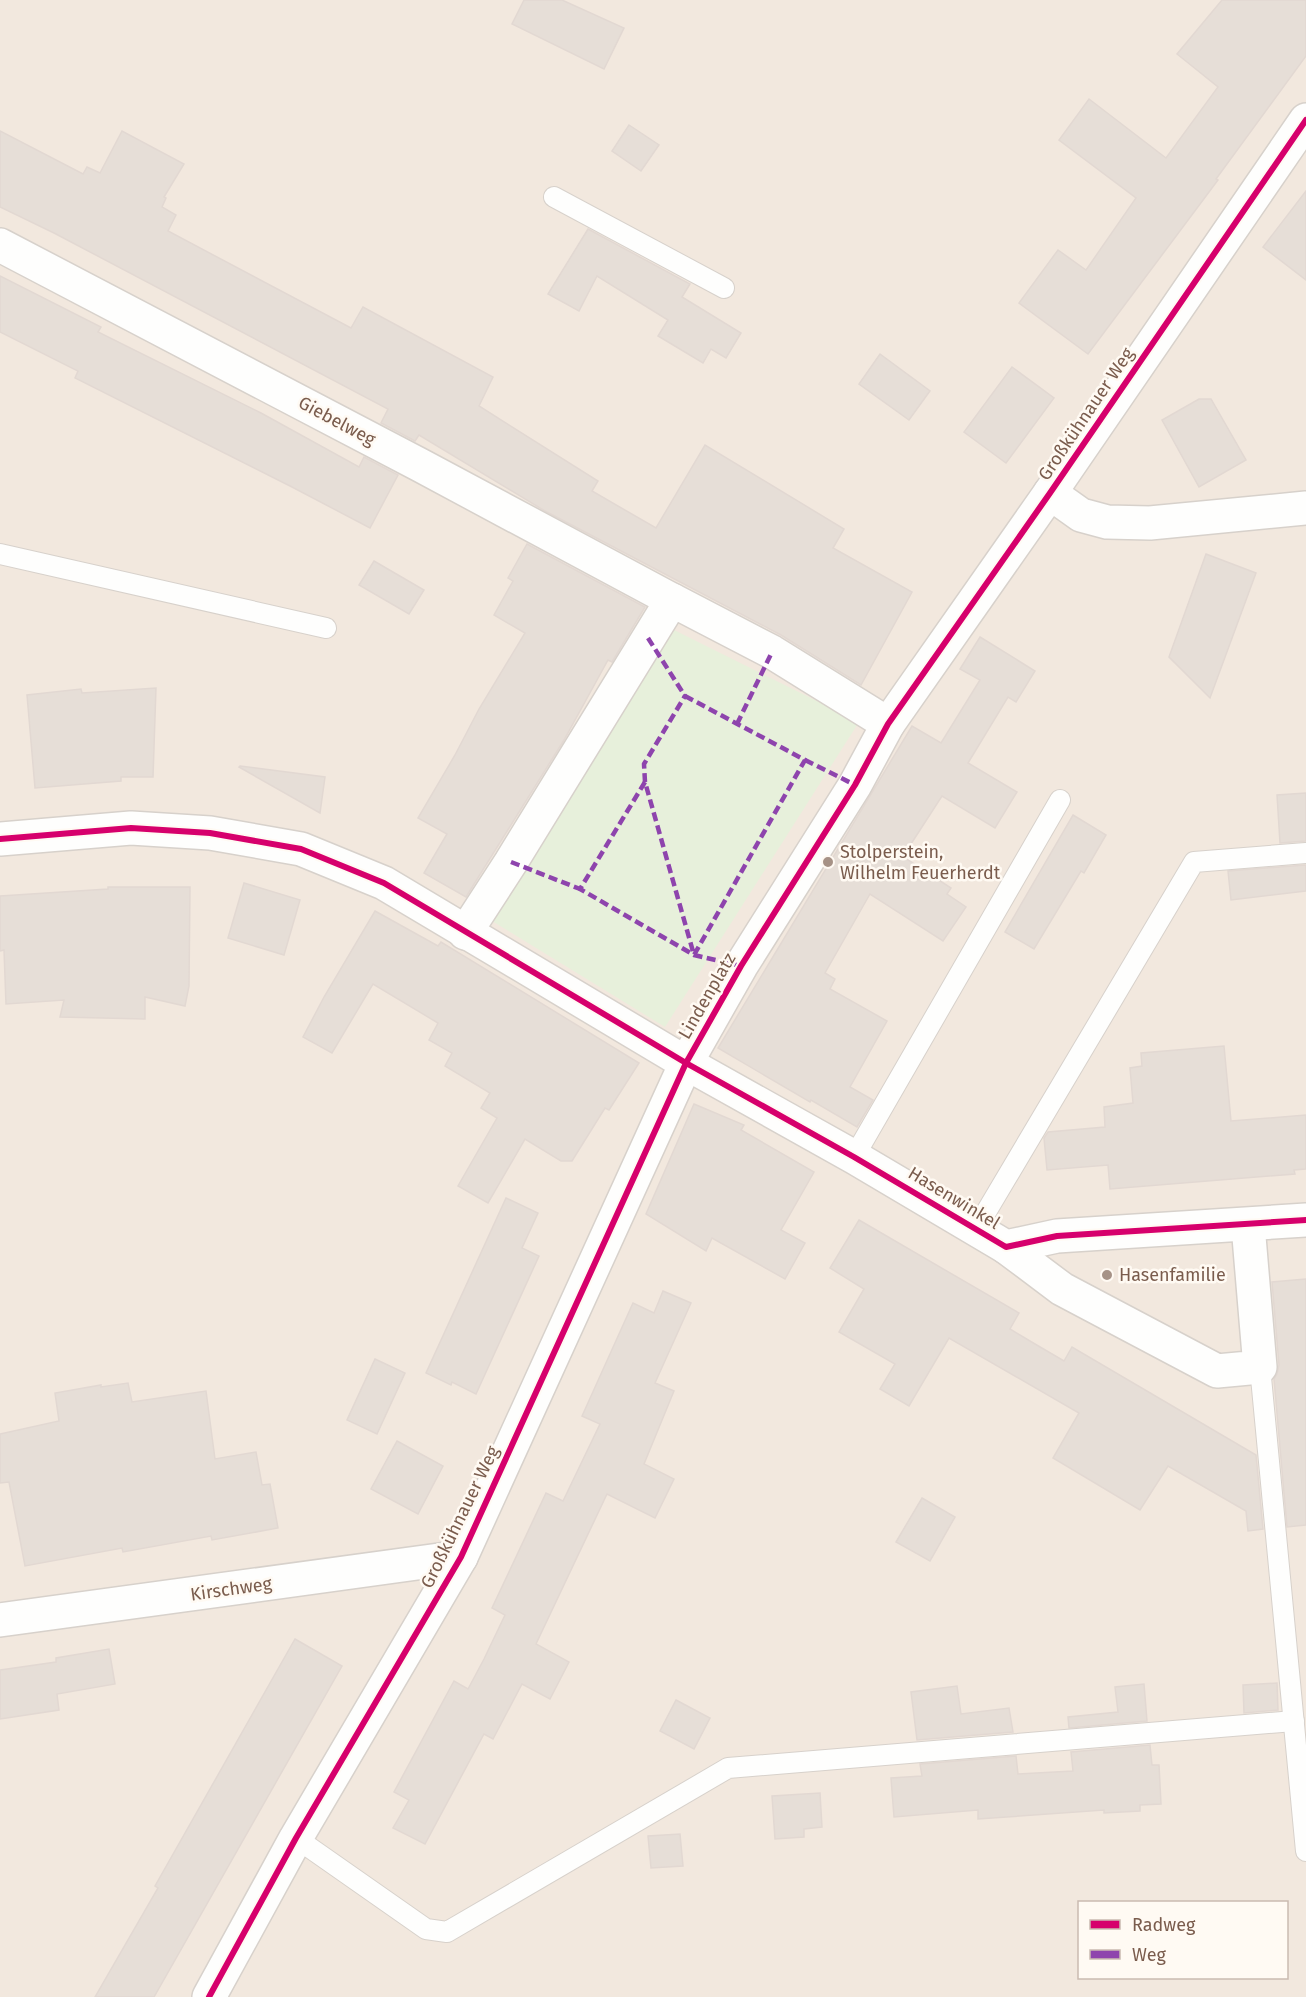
<svg xmlns="http://www.w3.org/2000/svg" width="1306" height="1997" viewBox="0 0 1306 1997" font-family="'Fira Sans',sans-serif">
<rect width="100%" height="100%" fill="#f9f5f0"/>
<!-- residential -->
<path fill="#f2e8de" fill-rule="evenodd" d="M0,0H1306V1997H0ZM1080,1902H1286V1978H1080Z"/>
<!-- green -->
<path fill="#e7f0db" d="M666,626L859,722L665,1027L489,919Z"/>
<!-- building -->
<g fill="#e6ded7" stroke="#e2d8d2" stroke-width="1.5">
<path d="M524,0H562L624,28L604,69L512,24Z"/>
<path d="M1222,0H1306V56L1216,179L1218,180L1088,354L1019,303L1058,250L1086,270L1136,198L1059,140L1089,99L1166,158L1218,87L1177,54Z"/>
<path d="M629,125L659,145L641,171L612,151Z"/>
<path d="M0,131L83,174L87,167L100,173L122,131L184,164L164,197L166,198L162,207L176,215L168,231L351,328L363,307L493,377L479,406L598,481L592,491L656,528L705,445L844,529L833,548L912,592L861,685L781,635L545,511L419,435L415,441L381,423L388,409L54,233L0,207Z"/>
<path d="M1306,191V280L1263,247Z"/>
<path d="M588,229L690,284L682,297L741,333L726,358L711,349L703,363L658,336L668,320L597,276L579,311L548,294Z"/>
<path d="M0,276L101,327L98,332L261,413L359,467L364,457L398,475L370,528L292,487L75,378L78,371L0,332Z"/>
<path d="M880,354L930,391L909,420L859,384Z"/>
<path d="M1012,367L1054,398L1006,463L964,432Z"/>
<path d="M1199,399H1211L1246,460L1199,487L1162,420Z"/>
<path d="M527,544L645,607L612,662L608,660L564,740L466,897L424,873L447,834L418,818L455,755L479,709L525,633L494,615L513,581L508,578Z"/>
<path d="M1206,554L1256,573L1210,698L1169,657Z"/>
<path d="M374,561L424,590L409,614L359,585Z"/>
<path d="M980,637L1035,671L1016,702L1008,697L968,763L1017,792L995,828L942,796L909,847L911,849L905,858L951,888L947,894L966,907L943,941L870,894L825,973L835,979L830,989L887,1021L850,1087L873,1100L857,1127L811,1100L810,1102L718,1048L912,726L941,743L980,680L960,669Z"/>
<path d="M156,688L153,777H121V781L35,788L27,695L81,689L82,693Z"/>
<path d="M240,766L325,777L320,813L239,767Z"/>
<path d="M1306,793V841L1280,843L1277,795Z"/>
<path d="M1073,815L1106,835L1084,873L1081,871L1034,949L1005,932Z"/>
<path d="M1306,865V891L1231,900L1228,871Z"/>
<path d="M244,883L300,900L284,955L228,938Z"/>
<path d="M108,887H190L189,986L185,1006L145,997V1019L60,1017L64,1000L6,1004L4,950L0,951V896L108,889Z"/>
<path d="M375,911L438,946L441,942L639,1063L609,1110L605,1108L572,1161H561L525,1139L488,1203L458,1186L497,1118L481,1108L490,1093L445,1066L452,1053L429,1040L438,1023L373,984L332,1053L303,1037L324,997Z"/>
<path d="M1224,1046L1231,1121L1306,1115V1169L1294,1170L1295,1174L1110,1189L1108,1165L1047,1170L1044,1138L1048,1132L1105,1127L1104,1107L1133,1103L1130,1068L1142,1066L1141,1053Z"/>
<path d="M694,1104L744,1125L741,1130L814,1172L781,1230L805,1243L785,1279L712,1238L706,1251L646,1214Z"/>
<path d="M506,1198L538,1213L522,1248L539,1256L476,1394L452,1382L451,1385L426,1373Z"/>
<path d="M859,1220L1019,1313L1010,1329L1035,1344L1064,1361L1072,1347L1256,1455L1263,1529L1248,1531L1246,1511L1168,1466L1140,1510L1053,1458L1079,1413L949,1338L909,1406L880,1389L895,1364L839,1332L864,1289L830,1268Z"/>
<path d="M1306,1279V1525L1287,1527L1274,1379L1277,1374L1279,1365L1272,1282Z"/>
<path d="M663,1291L691,1303L655,1383L674,1391L644,1464L674,1479L655,1518L607,1494L536,1644L569,1662L550,1699L522,1684L493,1739L484,1734L425,1844L393,1828L409,1800L394,1792L454,1681L468,1689L484,1659L505,1615L492,1608L546,1493L563,1501L600,1424L582,1416L633,1303L654,1313Z"/>
<path d="M375,1359L405,1373L377,1434L347,1420Z"/>
<path d="M128,1383L132,1402L206,1391L215,1459L256,1452L262,1485L270,1484L278,1528L212,1540L211,1536L123,1552L122,1548L25,1566L9,1482L0,1483V1434L59,1421L55,1393L101,1385V1387Z"/>
<path d="M397,1441L443,1466L418,1514L371,1489Z"/>
<path d="M922,1498L955,1517L930,1561L896,1542Z"/>
<path d="M295,1639L342,1666L154,1997H95L158,1888L155,1886Z"/>
<path d="M109,1649L115,1684L57,1694L59,1710L0,1719V1670L56,1662V1658Z"/>
<path d="M1277,1683L1278,1710L1244,1713L1243,1685Z"/>
<path d="M1144,1684L1147,1721L1069,1728L1068,1717L1118,1712L1115,1687Z"/>
<path d="M957,1686L961,1714L1009,1708L1013,1732L917,1740L911,1692Z"/>
<path d="M676,1700L710,1718L694,1749L660,1731Z"/>
<path d="M1150,1745L1152,1765H1159L1161,1804L1140,1805V1811L1104,1813V1810L978,1819V1810L894,1817L891,1778L922,1776L920,1764L1016,1756L1018,1774L1073,1771L1071,1752Z"/>
<path d="M820,1793L822,1827L804,1829V1837L775,1839L772,1796Z"/>
<path d="M680,1834L683,1866L651,1868L648,1836Z"/>
</g>
<g fill="none" stroke-linecap="round" stroke-linejoin="round">
<!-- lane casing -->
<g stroke="#d7d1cb" stroke-width="22">
<g id="lane">
<path d="M554,197L724,288"/>
<path d="M0,554L326,628"/>
<path d="M854,1157L1060,800"/>
<path d="M976,1229L1194,862L1306,853"/>
<path d="M1260,1367L1306,1851"/>
<path d="M296,1838L426,1929L447,1932L728,1768L1294,1721"/>
</g>
</g>
<!-- street casing -->
<g stroke="#d7d1cb" stroke-width="36">
<g id="street">
<path d="M0,245L420,465L672,600"/>
<path d="M1050,493L1081,515L1107,522L1150,523L1306,508"/>
<path d="M0,839L131,828L210,833L301,849L384,883L686,1063L854,1157L1006,1247L1057,1236L1306,1220"/>
<path d="M465,933L511,862L672,600L772,652L888,724"/>
<path d="M1006,1247L1062,1289L1217,1371L1260,1367L1248,1225"/>
<path d="M0,1620L461,1557"/>
<path d="M209,1997L296,1838L461,1557L686,1063L741,966L855,785L888,724L1050,493L1306,120"/>
</g>
</g>
<!-- lane -->
<use href="#lane" stroke="#fefefd" stroke-width="20"/>
<!-- street -->
<use href="#street" stroke="#fefefd" stroke-width="33"/>
<!-- quiet -->
<g stroke="#8e44ad" stroke-width="4.5" stroke-dasharray="9 4.5" stroke-linecap="butt">
<path d="M648,638L685,696"/>
<path d="M685,696L805,760L694,955L645,782L644,764Z"/>
<path d="M737,724L772,652"/>
<path d="M805,760L855,785"/>
<path d="M645,782L580,889L694,955L741,966"/>
<path d="M511,862L580,889"/>
</g>
<!-- cycleway casing -->
<g stroke="#fffaf3" stroke-width="10">
<g id="cycleway">
<path d="M0,839L131,828L210,833L301,849L384,883L686,1063L854,1157L1006,1247L1057,1236L1306,1220"/>
<path d="M209,1997L296,1838L461,1557L686,1063L741,966L855,785L888,724L1050,493L1306,120"/>
</g>
</g>
<!-- cycleway -->
<use href="#cycleway" stroke="#d6006c" stroke-width="6"/>
</g>
<!-- markers -->
<g fill="#a69286" stroke="#fffaf3" stroke-width="2">
<circle cx="828" cy="862" r="6"/>
<circle cx="1107" cy="1275" r="6"/>
</g>
<g text-anchor="middle" stroke-width="5" stroke-linejoin="round" paint-order="stroke">
<!-- street labels -->
<g font-size="18" fill="#7a5c4d" stroke="#fffaf3">
<text transform="translate(1086 414) rotate(-56)" y="6">Großkühnauer Weg</text>
<text transform="translate(337 421) rotate(28)" y="6">Giebelweg</text>
<text transform="translate(707 996) rotate(-60)" y="6">Lindenplatz</text>
<text transform="translate(954 1198) rotate(31)" y="6">Hasenwinkel</text>
<text transform="translate(460 1517) rotate(-64)" y="6">Großkühnauer Weg</text>
<text transform="translate(231 1589) rotate(-8)" y="6">Kirschweg</text>
</g>
<!-- poi labels -->
<g font-size="18" fill="#7a5c4d" stroke="#fffaf3" text-anchor="start">
<text x="840" y="858">Stolperstein,<tspan x="840" dy="21">Wilhelm Feuerherdt</tspan></text>
<text x="1119" y="1281">Hasenfamilie</text>
</g>
</g>
<!-- legend -->
<rect x="1078" y="1901" width="210" height="78" fill="#fffaf3" stroke="#cabbb1" stroke-width="1.5"/>
<rect x="1090" y="1920" width="30" height="9" fill="#d6006c" stroke="#cabbb1" stroke-width="1.5"/>
<text x="1132" y="1931" font-size="18" fill="#7a5c4d">Radweg</text>
<rect x="1090" y="1950" width="30" height="9" fill="#8e44ad" stroke="#cabbb1" stroke-width="1.5"/>
<text x="1132" y="1961" font-size="18" fill="#7a5c4d">Weg</text>
</svg>
